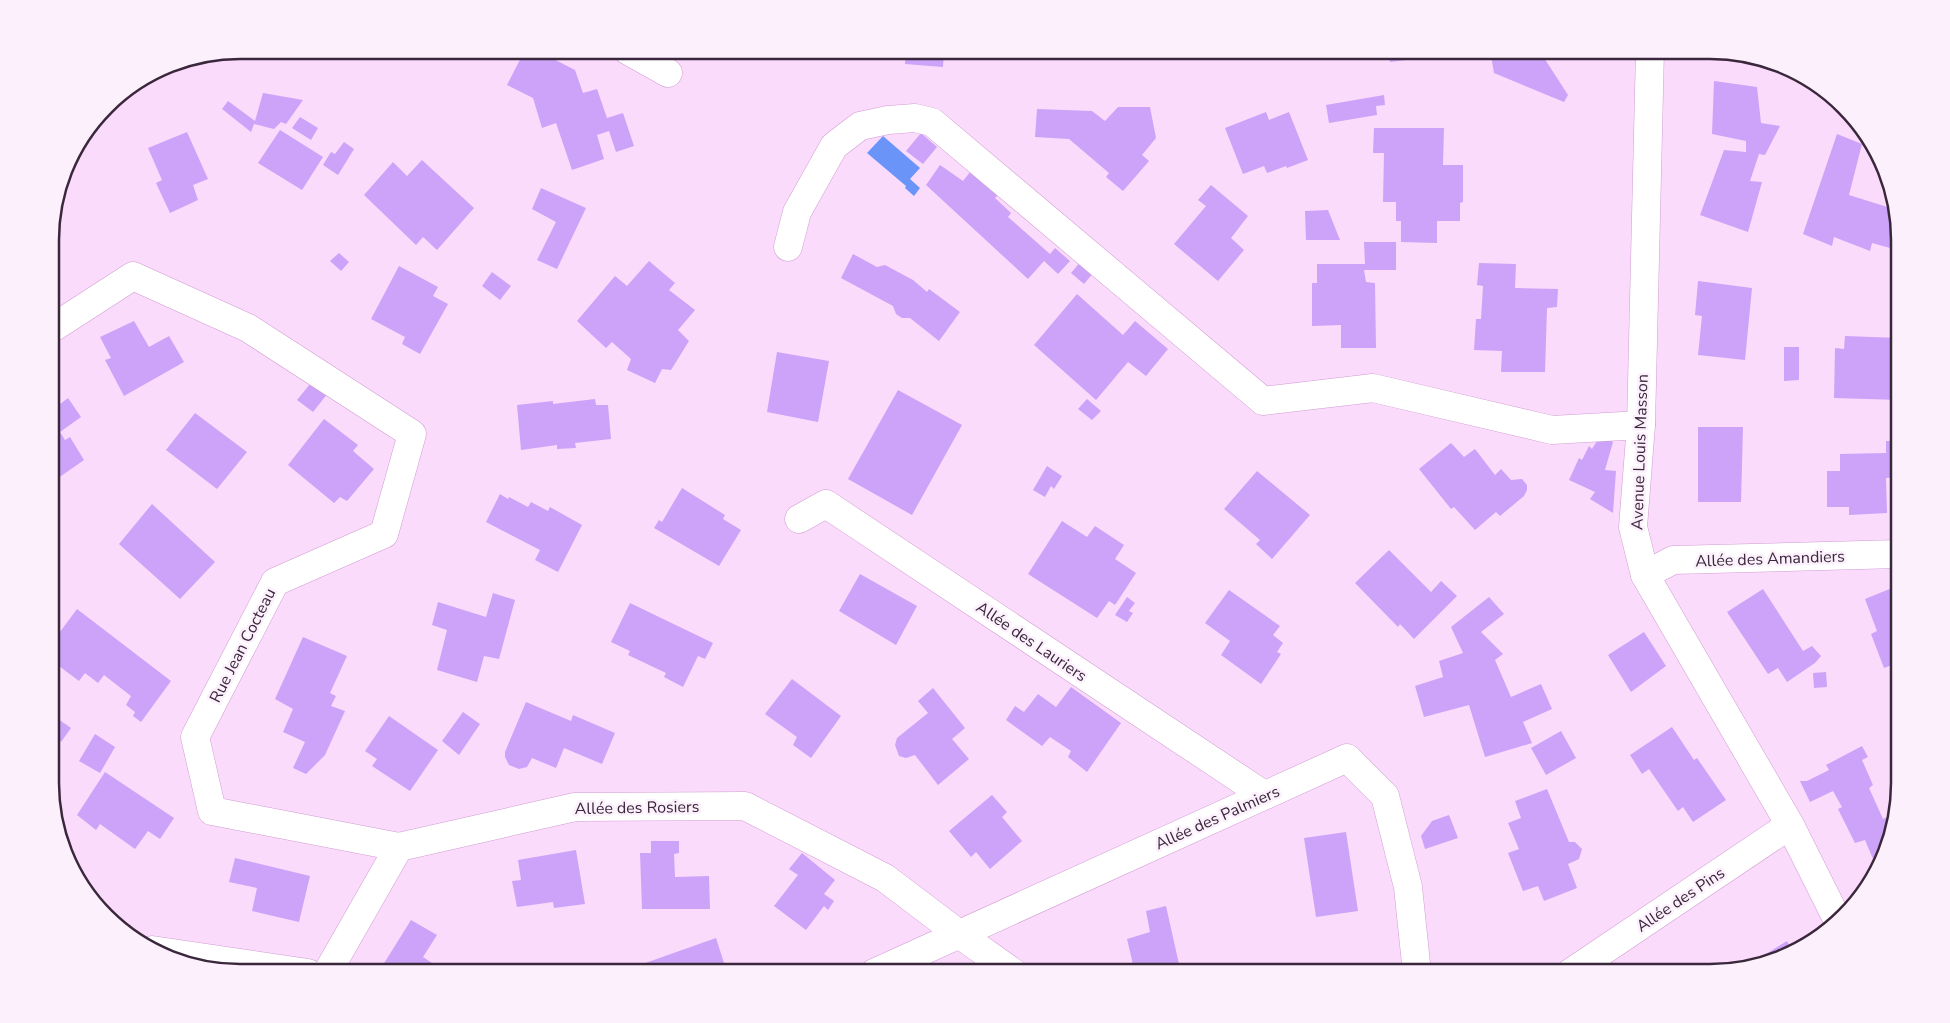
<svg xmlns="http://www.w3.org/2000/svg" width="1950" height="1023" viewBox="0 0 1950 1023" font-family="'Nunito Sans',sans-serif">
<rect width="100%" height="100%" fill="#fbdbfc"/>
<!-- water -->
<path fill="#6b94f9" d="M883,136L920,168L910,179L920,188L914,196L905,188L906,186L867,153Z"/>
<!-- building -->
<g fill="#cca3f8">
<path d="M525,50H536L575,70L583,93L597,89L607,118L623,113L634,146L616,152L609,131L597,135L604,159L572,170L556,123L542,128L533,98L507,85Z"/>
<path d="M906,50H944L943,67L905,64Z"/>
<path d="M1221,50H1242L1241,56Z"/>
<path d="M1388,50H1471V52L1390,62Z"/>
<path d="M1490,50H1539L1568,95L1564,102L1494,73Z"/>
<path d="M1714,81L1757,87L1761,123L1780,126L1765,155L1759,154L1750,181L1762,182L1748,232L1700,215L1724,150L1746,152V141L1712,134Z"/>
<path d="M263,93L303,100L286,124L281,122L274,129L254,124L251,132L222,109L228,101L255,121Z"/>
<path d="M1384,95L1385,105L1376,106L1377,115L1329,123L1326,105Z"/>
<path d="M1118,107H1150L1156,138L1142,155L1149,161L1123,191L1106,177L1109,173L1069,139L1035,137L1037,109L1092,111L1105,121Z"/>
<path d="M1266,112L1269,120L1289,112L1308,160L1287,168L1286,166L1267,173L1264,166L1243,174L1225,128Z"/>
<path d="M300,117L318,128L311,140L292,128Z"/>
<path d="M1374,128H1444L1443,165H1463V202L1460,203V221H1437V243L1401,242V221H1396V202H1383L1384,153H1373Z"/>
<path d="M280,130L323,157L302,190L258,163Z"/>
<path d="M187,132L208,179L193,185L198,200L170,213L156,183L162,180L148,148Z"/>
<path d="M921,133L937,147L923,164L906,151Z"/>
<path d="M1837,134L1862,144L1849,195L1897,210L1898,229L1890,248L1872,243L1870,251L1834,237L1832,246L1803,234Z"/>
<path d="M344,142L354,149L338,175L323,165L331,152L335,154Z"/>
<path d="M422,160L474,208L437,250L423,237L416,245L364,195L393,162L407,176Z"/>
<path d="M940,165L963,181L970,172L998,195L995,198L1011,213L1008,217L1050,254L1055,248L1070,261L1058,274L1044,261L1028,279L926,185Z"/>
<path d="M1211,185L1248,216L1231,238L1244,250L1218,281L1174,244L1206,206L1198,200Z"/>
<path d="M541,188L586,208L557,269L537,260L556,222L532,209Z"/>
<path d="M1328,210L1340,240H1306L1305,211Z"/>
<path d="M1364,242H1396V270H1364L1366,282L1375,283L1376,348H1341V325L1312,326V283H1317V264H1365Z"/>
<path d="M339,253L349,262L341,271L330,261Z"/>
<path d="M853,254L877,267L885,265L913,280L927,292L929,289L960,312L939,341L910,318H902L896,314L893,306L841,278Z"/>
<path d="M1082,260L1094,272L1084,284L1071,273Z"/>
<path d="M649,261L675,283L669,290L695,310L678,330L689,341L671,370L662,369L655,383L627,370L631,359L612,342L606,348L577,321L615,276L627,286Z"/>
<path d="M1479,263L1516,264L1515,288L1558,289L1557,307L1547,308L1545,372H1501L1502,351L1474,350L1476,319H1481L1483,286L1477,285Z"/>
<path d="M399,266L438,287L433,296L448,304L420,354L402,344L405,337L371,319Z"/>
<path d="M492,272L511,286L500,300L482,286Z"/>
<path d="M1698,281L1752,288L1745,360L1698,355L1702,316L1695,315Z"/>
<path d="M1077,294L1123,335L1135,321L1168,349L1146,376L1128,362L1096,400L1034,345Z"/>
<path d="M134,321L149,347L169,336L184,362L124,396L105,360L111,358L100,337Z"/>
<path d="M1845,336L1899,338V400L1834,398L1835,348L1844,349Z"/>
<path d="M1784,347H1799V380L1784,381Z"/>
<path d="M777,352L829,361L818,422L767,412Z"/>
<path d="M315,378L332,388L313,412L297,400Z"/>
<path d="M898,390L962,425L912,515L848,479Z"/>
<path d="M68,398L81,417L60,432L65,440L70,437L84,460L51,483V411Z"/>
<path d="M595,399L596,405H608L611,439L575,443L576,448L557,449V445L521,450L517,405L553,401V404Z"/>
<path d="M1087,399L1101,411L1092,420L1078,409Z"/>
<path d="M195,413L247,452L217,489L166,450Z"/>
<path d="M324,419L358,445L353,451L374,469L347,501L340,497L334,503L288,465Z"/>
<path d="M1698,427H1743L1741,502H1698Z"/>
<path d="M1602,433L1613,442L1605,470L1616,471L1613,513L1590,499L1595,492L1569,480L1579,458L1582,460L1589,446L1592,449Z"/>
<path d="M1886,441H1899V477L1886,478L1887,513L1849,515V507H1827V471H1840V454L1886,453Z"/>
<path d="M1451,443L1464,457L1475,449L1495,475L1501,469L1511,480L1522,479L1527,485V490L1524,496L1500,516L1496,512L1475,530L1454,507L1451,509L1419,469Z"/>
<path d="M1047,466L1062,476L1054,489L1051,486L1045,497L1033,490Z"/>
<path d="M1257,471L1310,515L1272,559L1256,544L1260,540L1224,509Z"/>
<path d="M682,488L725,515L723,519L741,530L719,566L654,528L659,520L662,522Z"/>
<path d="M500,494L508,499L509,497L528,507L531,502L548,511L550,507L582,525L558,572L535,560L540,550L486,522Z"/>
<path d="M152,504L215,562L180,599L119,544Z"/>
<path d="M1062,521L1087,537L1095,526L1124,545L1115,559L1136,573L1115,605L1109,601L1097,618L1028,574Z"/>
<path d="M1389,550L1431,592L1441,581L1457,596L1414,639L1400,624L1398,627L1355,583Z"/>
<path d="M860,574L917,606L896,645L839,611Z"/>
<path d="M1897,586L1899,593L1900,669L1898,663L1884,668L1871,634L1877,631L1865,599Z"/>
<path d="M1763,589L1803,651L1812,646L1821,656L1815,663L1787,682L1778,668L1768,674L1727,612Z"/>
<path d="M1229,590L1280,626L1273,635L1283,643L1277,652L1281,654L1261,684L1221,655L1230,641L1205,623Z"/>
<path d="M493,593L515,600L499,659L484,656L477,682L437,670L447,630L432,625L438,602L486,617Z"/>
<path d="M1127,597L1135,603L1129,611L1133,613L1127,622L1115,615Z"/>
<path d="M1489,597L1504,614L1481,632L1503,654L1495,660L1511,697L1541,684L1552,709L1523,722L1532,743L1485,757L1469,705L1424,717L1415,686L1443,677L1439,661L1463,653L1451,627Z"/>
<path d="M630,603L713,643L705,659L698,656L683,687L664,677L666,673L628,655L630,651L611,642Z"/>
<path d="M77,609L171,681L141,722L133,716L135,712L126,705L131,696L104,675L98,683L85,673L79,681L51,660V644Z"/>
<path d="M1644,632L1666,666L1631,692L1608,655Z"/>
<path d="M303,637L347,656L330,693L336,696L331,706L345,711L325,755L306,774L293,768L305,742L283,732L293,709L275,699Z"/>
<path d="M1826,672L1827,687L1814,688L1813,673Z"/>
<path d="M792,679L841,716L811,758L793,745L797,737L765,714Z"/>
<path d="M1071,687L1121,723L1087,772L1068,757L1071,751L1050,737L1042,746L1006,720L1015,706L1024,712L1038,694L1056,707Z"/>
<path d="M933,688L965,728L952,739L969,759L938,785L915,755L906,758L899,756L895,745L897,738L928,713L918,701Z"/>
<path d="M526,702L571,721L573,715L615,733L602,764L564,748L556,768L532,758L527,767L519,769L509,765L505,757V752Z"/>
<path d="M463,712L480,724L459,755L442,741Z"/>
<path d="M51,714L71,728L61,742L52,735Z"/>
<path d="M389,716L438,750L410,791L372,766L377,759L365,751Z"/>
<path d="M1672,727L1694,760L1697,758L1726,800L1693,822L1683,807L1678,811L1649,769L1642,774L1630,755Z"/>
<path d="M1561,731L1576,758L1546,775L1531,748Z"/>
<path d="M95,734L115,747L100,773L79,761Z"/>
<path d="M1862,746L1868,757L1862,760L1873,785L1869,788L1883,819L1893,814L1884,853L1873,859L1865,840L1855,843L1838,809L1842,807L1833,791L1810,802L1800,781H1807L1829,770L1826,765Z"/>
<path d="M105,772L174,818L160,839L148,831L135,849L100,824L96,830L77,815Z"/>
<path d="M1547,789L1569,842H1575L1582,849L1579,859L1568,864L1577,888L1544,901L1538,886L1523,891L1508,853L1519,849L1508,823L1521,818L1515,801Z"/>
<path d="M992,795L1007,812L1002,817L1022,841L990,869L976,852L971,857L949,831Z"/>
<path d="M1449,815L1458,838L1425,849L1421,836L1432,821Z"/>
<path d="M1346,832L1358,911L1316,917L1304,838Z"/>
<path d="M651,841H679V853L674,854L675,877L709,876L710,909H642L640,853H651Z"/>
<path d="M576,850L585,904L554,908L553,902L517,907L512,881L521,880L518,860Z"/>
<path d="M802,853L835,880L824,894L834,901L828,910L824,906L806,930L774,906L798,875L789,869Z"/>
<path d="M235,858L310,876L299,922L252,911L257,888L229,882Z"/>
<path d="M1166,906L1181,973H1135L1127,939L1150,932L1146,911Z"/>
<path d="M411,920L437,935L423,957L447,973H378Z"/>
<path d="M716,938L724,963L704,969L705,973H637L634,967Z"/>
<path d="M1787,941L1793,952L1771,963L1749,967L1748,965Z"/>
<path d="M1688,966L1689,973H1665V972Z"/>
<path d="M1360,968L1370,973H1350V969Z"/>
</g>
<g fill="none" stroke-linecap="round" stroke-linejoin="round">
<!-- minor casing -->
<g stroke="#d09dd1" stroke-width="29">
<g id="minor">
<path d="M627,50L668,73"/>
<path d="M1650,50L1641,425L1633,527L1645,575L1790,825L1838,921"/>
<path d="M788,247L797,212L834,146L860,126L888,120L915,118L932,122L1263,401L1373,388L1552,430L1641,425"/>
<path d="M51,329L133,276L248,328L412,434L384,534L275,582L195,737L212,811L399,847"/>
<path d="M799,519L826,504L1264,795"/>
<path d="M1645,575L1673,560L1899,554"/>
<path d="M152,950L308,973"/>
<path d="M327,973L399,847L575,807L745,806L885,878L959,934L1014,973"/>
<path d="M874,973L1347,758L1385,796L1408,887L1417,973"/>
<path d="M1570,973L1790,825"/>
</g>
</g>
<!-- minor -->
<use href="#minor" stroke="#fff" stroke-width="28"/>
</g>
<g text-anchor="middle" stroke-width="5" stroke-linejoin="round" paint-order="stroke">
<!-- street labels -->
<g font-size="16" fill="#3b273c" stroke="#fbf0fb">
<text transform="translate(1639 452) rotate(-88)" y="6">Avenue Louis Masson</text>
<text transform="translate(1770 558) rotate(-2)" y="6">Allée des Amandiers</text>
<text transform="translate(1032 641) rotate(34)" y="6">Allée des Lauriers</text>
<text transform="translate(242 645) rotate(-63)" y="6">Rue Jean Cocteau</text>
<text transform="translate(637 807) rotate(-1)" y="6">Allée des Rosiers</text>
<text transform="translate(1217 817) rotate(-24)" y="6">Allée des Palmiers</text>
<text transform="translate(1680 899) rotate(-34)" y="6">Allée des Pins</text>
</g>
</g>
<!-- crop -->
<path d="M0 0H1950V1023H0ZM240 59H1710A181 181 0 0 1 1891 240V783A181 181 0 0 1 1710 964H240A181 181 0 0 1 59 783V240A181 181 0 0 1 240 59Z" fill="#fbf0fb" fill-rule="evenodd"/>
<path fill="none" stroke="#3b273c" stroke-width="2.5" d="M240 59H1710A181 181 0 0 1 1891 240V783A181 181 0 0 1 1710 964H240A181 181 0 0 1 59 783V240A181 181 0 0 1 240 59Z"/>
</svg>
